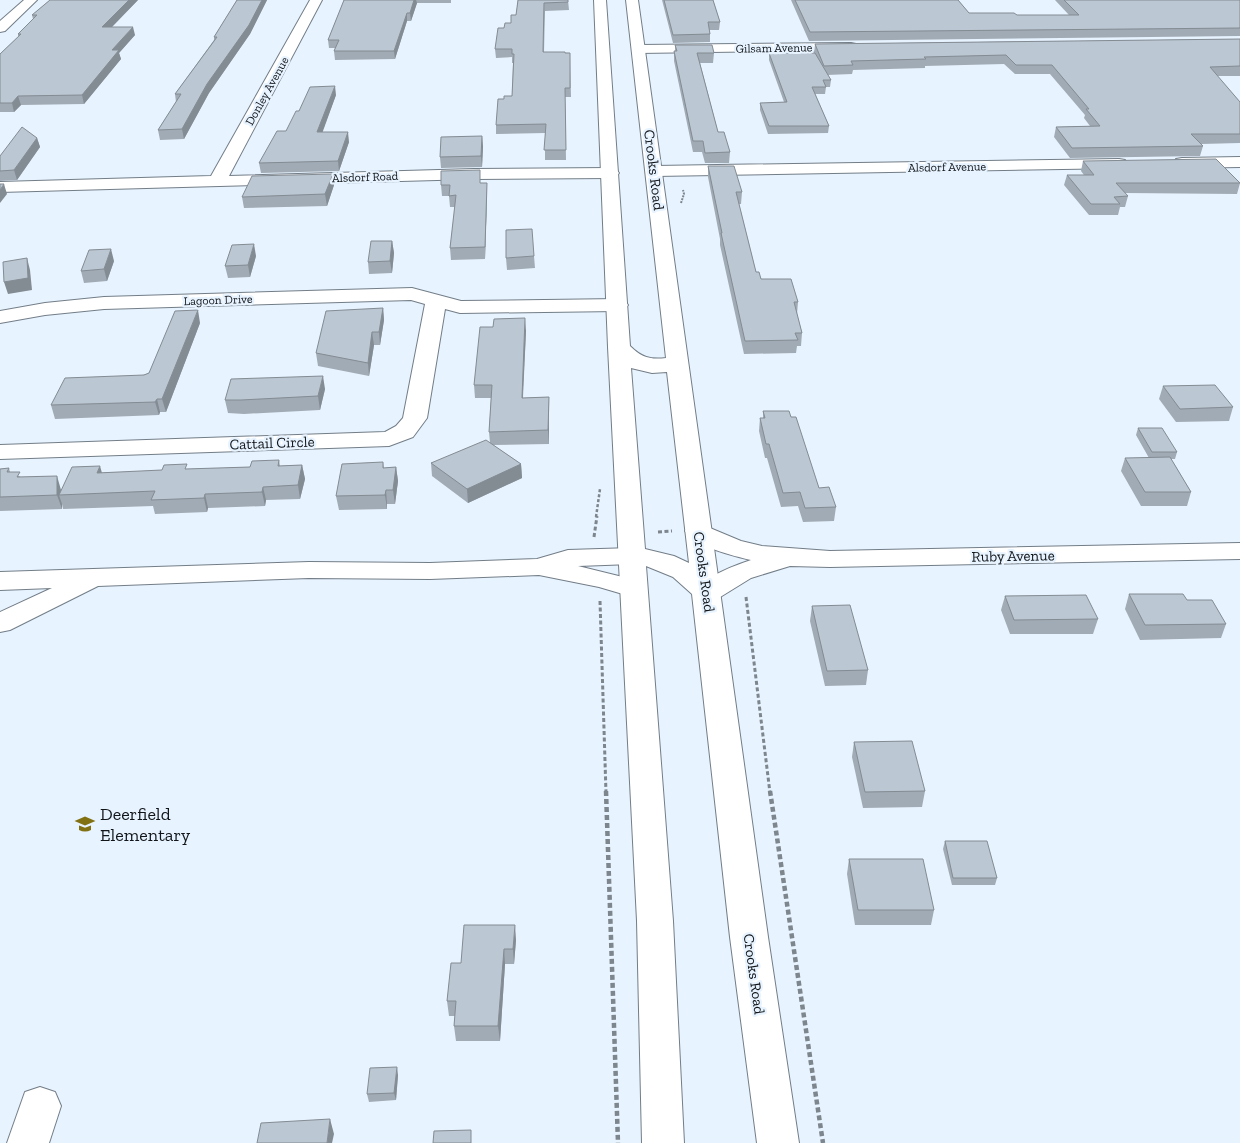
<svg xmlns="http://www.w3.org/2000/svg" width="1240" height="1143" viewBox="0 0 1240 1143" font-family="'Zilla Slab',serif">
<rect width="100%" height="100%" fill="#e7f3ff"/>
<g fill="none" stroke-linecap="round" stroke-linejoin="round">
<!-- minor casing -->
<g stroke="#727d87" stroke-width="2">
<g id="minor">
<path d="M24,0H37L5,31L0,32V21Z"/>
<path d="M310,0H322L229,176L474,169L610,168L616,169L619,173L616,177L610,178L474,179L0,192V182L211,176Z"/>
<path d="M851,43L856,44L858,47L856,50L639,53L632,49L639,45Z"/>
<path d="M1240,157V167L1182,168L1176,167L1174,163L1176,159L1182,158Z"/>
<path d="M1119,159L1125,160L1127,164L1125,168L655,176L649,175L646,171L649,167L655,166Z"/>
<path d="M412,288L461,301L618,299L625,301L628,305L625,309L618,311L460,313L445,309L427,418L413,437L389,446L0,459V445L385,432L396,426L403,418L425,304L411,300L104,309L45,315L0,323V311L45,303L104,297Z"/>
<path d="M698,523L741,541L762,546L830,551L1240,543V559L830,567L790,566L751,578L717,599L707,602L697,599L693,593C704,577 733,566 751,560C733,556 695,546 685,531L689,525Z"/>
<path d="M632,548L642,550L646,556L642,562L632,564L578,566L643,582L647,588L643,594L633,597L599,587L539,575L430,579L309,578L98,586L10,630L0,632V612L52,588L0,590V572L309,562L430,563L537,559L568,550Z"/>
<path d="M40,1087L55,1092L61,1106L49,1143H7L25,1092Z"/>
</g>
</g>
<!-- major casing -->
<g stroke="#727d87" stroke-width="2">
<path id="major" d="M594,0H606L630,346C641,357 650,360 666,358L626,0H638L768,937L799,1143H757L730,937L692,594L673,577L646,566L673,921L684,1143H642L637,921L608,347ZM631,368L652,373L667,372L689,563L674,556L645,549Z"/>
</g>
<!-- path-far3 -->
<path stroke="#7d858d" stroke-width="2" stroke-dasharray="2 1" stroke-linecap="butt" d="M681,203L684,194L683,190"/>
<!-- path-far2 -->
<path stroke="#7d858d" stroke-width="2.5" stroke-dasharray="3 2" stroke-linecap="butt" d="M596,517L600,489"/>
<!-- path-far1 -->
<g stroke="#7d858d" stroke-width="3" stroke-dasharray="4 2.5" stroke-linecap="butt">
<path d="M658,532L672,531"/>
<path d="M594,537L597,516"/>
<path d="M746,597L770,793"/>
<path d="M600,601L606,793"/>
</g>
<!-- path -->
<g stroke="#7d858d" stroke-width="4.5" stroke-dasharray="5 3" stroke-linecap="butt">
<path d="M606,791L618,1143"/>
<path d="M770,791L823,1143"/>
</g>
<!-- minor -->
<use href="#minor" fill="#fff" fill-rule="evenodd"/>
<!-- major -->
<use href="#major" fill="#fff" fill-rule="evenodd"/>
</g>
<!-- wall -->
<g fill="#a1abb5">
<path d="M50,0H138L112,27L135,35L119,53L121,59L84,104L21,105L14,112H0V54L18,37V34L33,19L32,15Z"/>
<path d="M237,0H267L250,34L209,93L184,139L160,140L158,130L176,102L175,94L214,40V37Z"/>
<path d="M344,0H451V3H417L411,21H407L395,59L335,60L334,51L335,48H329L328,40Z"/>
<path d="M518,0H568L569,10L545,11L544,52L570,53L571,97H565L566,160H545V133L496,134V125L504,99L512,96L513,63H512V57L496,58L495,49L504,28L511,23L516,15Z"/>
<path d="M662,0H713L720,22L719,30H709L710,34V42L673,43Z"/>
<path d="M791,0H958L969,13L1017,15H1069L1055,0H1240V36L809,41Z"/>
<path d="M1240,39V76H1217L1240,102V143L1201,144L1203,146L1200,156L1070,158L1054,137L1056,127L1090,126L1084,118L1085,115L1050,74H1015L1004,64L925,66V68L853,70L852,74L827,75L831,80L830,87H826L825,94H815L829,126L828,133L768,134L760,110V103L784,102L769,60V53H814L815,44Z"/>
<path d="M675,45L714,53L713,63H700L718,132L730,152L729,163H705L702,152H693L674,61V51H675Z"/>
<path d="M336,95L322,132L349,142L339,171L261,173L259,163L286,131L299,111Z"/>
<path d="M482,136L483,147L482,167L441,168L440,157Z"/>
<path d="M37,138L40,147L17,180L0,181V156Z"/>
<path d="M1083,161L1240,183L1237,194L1125,193L1128,196L1125,207H1120L1118,215H1089L1064,185L1067,175H1084L1081,171Z"/>
<path d="M708,166L742,192L741,204H739L756,272L761,279L798,302L797,314L802,333L801,346H797L796,353L744,354L720,245V239L708,177Z"/>
<path d="M487,183V194L485,259L451,260L450,248L455,207H450L449,196H442L441,185Z"/>
<path d="M334,185L327,206L244,208L242,197Z"/>
<path d="M392,241L394,253L392,273L369,274L368,262Z"/>
<path d="M256,256L250,277L228,278L225,266Z"/>
<path d="M534,256L535,268L507,270L506,258Z"/>
<path d="M114,261L107,281L84,283L81,271Z"/>
<path d="M383,308L384,320L380,345H374L369,376L318,366L316,353Z"/>
<path d="M200,323L166,412H160L159,415L55,419L51,405L149,373Z"/>
<path d="M526,331L523,398L549,397V444L493,445L521,464L522,478L468,503L432,476L431,463L490,443L489,432L491,398H475L474,385Z"/>
<path d="M1163,386L1233,407L1229,421L1176,422L1159,399Z"/>
<path d="M325,389L320,410L244,414L228,413L225,400Z"/>
<path d="M763,411L791,417L819,488L836,507L834,521L803,522L798,506L781,507L767,458H765L759,431L760,418H763Z"/>
<path d="M1138,428L1177,452L1175,459H1171L1191,492L1187,506H1141L1121,471L1125,458H1149L1136,435Z"/>
<path d="M279,460L280,466L302,465L305,479L300,499L266,500L265,506L208,508L207,512L155,514L153,506L63,509L62,504V509L0,511V469L9,468L10,472L21,477L61,490L101,473L250,467Z"/>
<path d="M383,462L384,468L396,467L398,481L395,504H387V509L339,510L336,496Z"/>
<path d="M1129,594L1187,600L1226,624L1221,638L1140,640L1125,609Z"/>
<path d="M1005,596L1098,619L1093,634H1010L1001,610Z"/>
<path d="M812,606L868,670L866,685L825,686L810,621Z"/>
<path d="M854,742L925,791L922,807L863,808L852,757Z"/>
<path d="M945,841L997,878L995,885H952L943,849Z"/>
<path d="M849,859L934,910L931,925H855L847,874Z"/>
<path d="M516,940L514,964H505L500,1041H456L454,1026L455,1016H449L447,1001L461,963Z"/>
<path d="M398,1075L396,1100L369,1102L367,1094Z"/>
</g>
<!-- shaded-wall -->
<g fill="#838b93">
<path d="M129,0H138L104,35L102,27Z"/>
<path d="M262,0H267L250,34L209,93L184,139L182,129L207,84Z"/>
<path d="M414,0H416L417,3L411,21L410,13Z"/>
<path d="M407,13V21L395,59L394,51Z"/>
<path d="M133,27L135,35L119,53L121,59L84,104L82,95L112,50Z"/>
<path d="M335,86L336,95L319,142L317,132Z"/>
<path d="M18,96L21,105L14,112L12,103Z"/>
<path d="M348,132L349,142L339,171L338,161Z"/>
<path d="M482,136L483,147L482,167L481,156Z"/>
<path d="M37,138L40,147L17,180L14,170Z"/>
<path d="M333,174L334,185L327,206L325,194Z"/>
<path d="M487,183V194L485,259V247Z"/>
<path d="M4,184L7,194L0,203V190Z"/>
<path d="M392,241L394,253L392,273L390,261Z"/>
<path d="M254,244L256,256L250,277L248,265Z"/>
<path d="M111,249L114,261L107,281L104,269Z"/>
<path d="M27,258L30,270L32,290L8,294L4,282Z"/>
<path d="M383,308L384,320L380,345L379,332Z"/>
<path d="M198,310L200,323L166,412L162,399Z"/>
<path d="M525,318L526,331L522,411V398Z"/>
<path d="M372,332L374,345L369,376L368,363Z"/>
<path d="M323,376L325,389L320,410L318,396Z"/>
<path d="M549,397V444L548,430Z"/>
<path d="M157,399L160,412L159,415L155,402Z"/>
<path d="M521,464L522,478L468,503L467,489Z"/>
<path d="M302,465L305,479L300,499L298,485Z"/>
<path d="M100,466L104,480L97,473Z"/>
<path d="M396,467L398,481L395,504L393,490Z"/>
<path d="M57,476L61,490L59,495L62,504V509L57,495Z"/>
<path d="M263,487L266,500L265,506L262,492Z"/>
<path d="M386,490L387,504V509L385,495Z"/>
<path d="M205,494L208,508L207,512L204,498Z"/>
<path d="M515,925L516,940L514,964L513,949Z"/>
<path d="M504,949L505,964L500,1041L498,1026Z"/>
<path d="M397,1067L398,1075L396,1100L394,1093Z"/>
<path d="M330,1119L334,1134L332,1143H327Z"/>
</g>
<!-- building -->
<g fill="#bbc7d2" stroke="#838b93">
<path d="M50,0H129L102,27H133L112,50H119L82,95L18,96L12,103H0V54L21,34H18L37,15H32Z"/>
<path d="M237,0H262L249,25L207,84L182,129L158,130L181,94H175L217,37H214Z"/>
<path d="M344,0H414L410,13H407L394,51H334L339,40H328Z"/>
<path d="M518,0H568V2L544,3L543,52H565V53H570V88H565L566,150H544L546,124L496,125L498,99H504V96H512L514,54H512V49H495L498,28H504L505,23H511V15H516Z"/>
<path d="M664,0H713L720,22H708L710,34L673,35Z"/>
<path d="M795,0H958L969,13H1014L1017,15H1079L1064,0H1240V28L810,32Z"/>
<path d="M1240,39V66L1210,67L1240,102V134H1191L1203,146L1072,148L1056,127L1100,126L1086,109H1089L1052,65H1016L1006,55L924,57L926,59L851,61L853,65L824,66L815,44Z"/>
<path d="M675,45H712L714,53H697L718,132H724L730,152L705,153L703,141H693L674,51H677Z"/>
<path d="M769,53H815L831,80H823L826,87H812L829,126H769L760,103L787,102Z"/>
<path d="M335,86L317,132H348L338,161L259,163L277,131H286L296,111H299L310,87Z"/>
<path d="M22,127L37,138L14,170L0,171V156Z"/>
<path d="M482,136L481,156L440,157L441,137Z"/>
<path d="M1216,159L1240,183H1116L1128,196L1114,197L1120,204H1091L1067,175H1094L1083,161Z"/>
<path d="M708,166H734L742,192H736L756,272H759L761,279H791L798,302H794L802,333H795L798,340L745,341L721,233H722Z"/>
<path d="M480,170V183H487L485,247L450,248L456,195L449,196L450,185H441V171Z"/>
<path d="M333,174L325,194L242,197L252,176Z"/>
<path d="M0,184H4L0,190Z"/>
<path d="M532,229L534,256L506,258V230Z"/>
<path d="M371,241H392L390,261L368,262Z"/>
<path d="M254,244L248,265L225,266L232,245Z"/>
<path d="M111,249L104,269L81,271L89,250Z"/>
<path d="M27,258L28,278L4,282L3,262Z"/>
<path d="M383,308L379,332H372L368,363L316,353L326,311Z"/>
<path d="M198,310L162,399H157L155,402L51,405L65,378L144,375L149,373L175,311Z"/>
<path d="M525,318L522,398L549,397L548,430L489,432L492,385H474L480,327H493L494,319Z"/>
<path d="M323,376L318,396L241,400H225L231,379Z"/>
<path d="M1215,385L1233,407L1180,409L1163,386Z"/>
<path d="M763,411H789L791,417H796L819,488L829,487L836,507L805,508L800,492L783,493L769,444H766L760,418H765Z"/>
<path d="M1138,428H1162L1177,452H1152Z"/>
<path d="M486,440L521,464L467,489L431,463Z"/>
<path d="M1170,457L1191,492H1145L1125,458Z"/>
<path d="M279,460L278,466L302,465L298,485L263,487L262,492L205,494L204,498L151,500L155,491L59,495L72,467L100,466L97,473L162,470L164,465L187,464L185,469L250,467L252,461Z"/>
<path d="M383,462V468L396,467L393,490H386L385,495L336,496L342,464Z"/>
<path d="M9,468L7,472H20L17,477L57,476V495L0,497V469Z"/>
<path d="M1129,594H1183L1187,600H1212L1226,624L1145,625Z"/>
<path d="M1086,595L1098,619L1014,620L1005,596Z"/>
<path d="M850,605L868,670L827,671L812,606Z"/>
<path d="M912,741L925,791L865,792L854,742Z"/>
<path d="M945,841H987L997,878H953Z"/>
<path d="M849,859H923L934,910H858Z"/>
<path d="M464,925H515L513,949H504L498,1026H454L456,1001H447L451,963H461Z"/>
<path d="M397,1067L394,1093L367,1094L370,1068Z"/>
<path d="M330,1119L327,1143H257L261,1123Z"/>
<path d="M471,1130V1143H433L434,1131Z"/>
</g>
<!-- icons -->
<defs>
<g id="school-bare" transform="scale(1.5)"><path d="M0-5L7-2L0 1L-7-2ZM-4 1L0 2.5L4 1V4Q0 6-4 4Z" fill="#827112" stroke="#e7f3ff" stroke-width="2.5" paint-order="stroke"/></g>
</defs>
<g fill-rule="evenodd">
<use href="#school-bare" x="85" y="824"/>
</g>
<g text-anchor="middle" stroke-width="4.5" stroke-linejoin="round" paint-order="stroke">
<!-- far-street labels -->
<g font-size="12" fill="#111519" stroke="#e7f3ff">
<text transform="translate(774 48) rotate(-1)" y="4">Gilsam Avenue</text>
<text transform="translate(267 91) rotate(-61)" y="4">Donley Avenue</text>
<text transform="translate(947 167) rotate(-1)" y="4">Alsdorf Avenue</text>
<text transform="translate(365 177) rotate(-2)" y="4">Alsdorf Road</text>
<text transform="translate(218 300) rotate(-2)" y="4">Lagoon Drive</text>
</g>
<!-- street labels -->
<g font-size="15" fill="#111519" stroke="#e7f3ff">
<text transform="translate(654 170) rotate(83)" y="5">Crooks Road</text>
<text transform="translate(272 443) rotate(-2)" y="5">Cattail Circle</text>
<text transform="translate(1013 556) rotate(-1)" y="5">Ruby Avenue</text>
<text transform="translate(704 572) rotate(82)" y="5">Crooks Road</text>
<text transform="translate(754 974) rotate(82)" y="5">Crooks Road</text>
</g>
<!-- near-poi labels -->
<g font-size="18" fill="#111519" stroke="#e7f3ff" text-anchor="start">
<text x="100" y="820">Deerfield<tspan x="100" dy="21">Elementary</tspan></text>
</g>
</g>
</svg>
